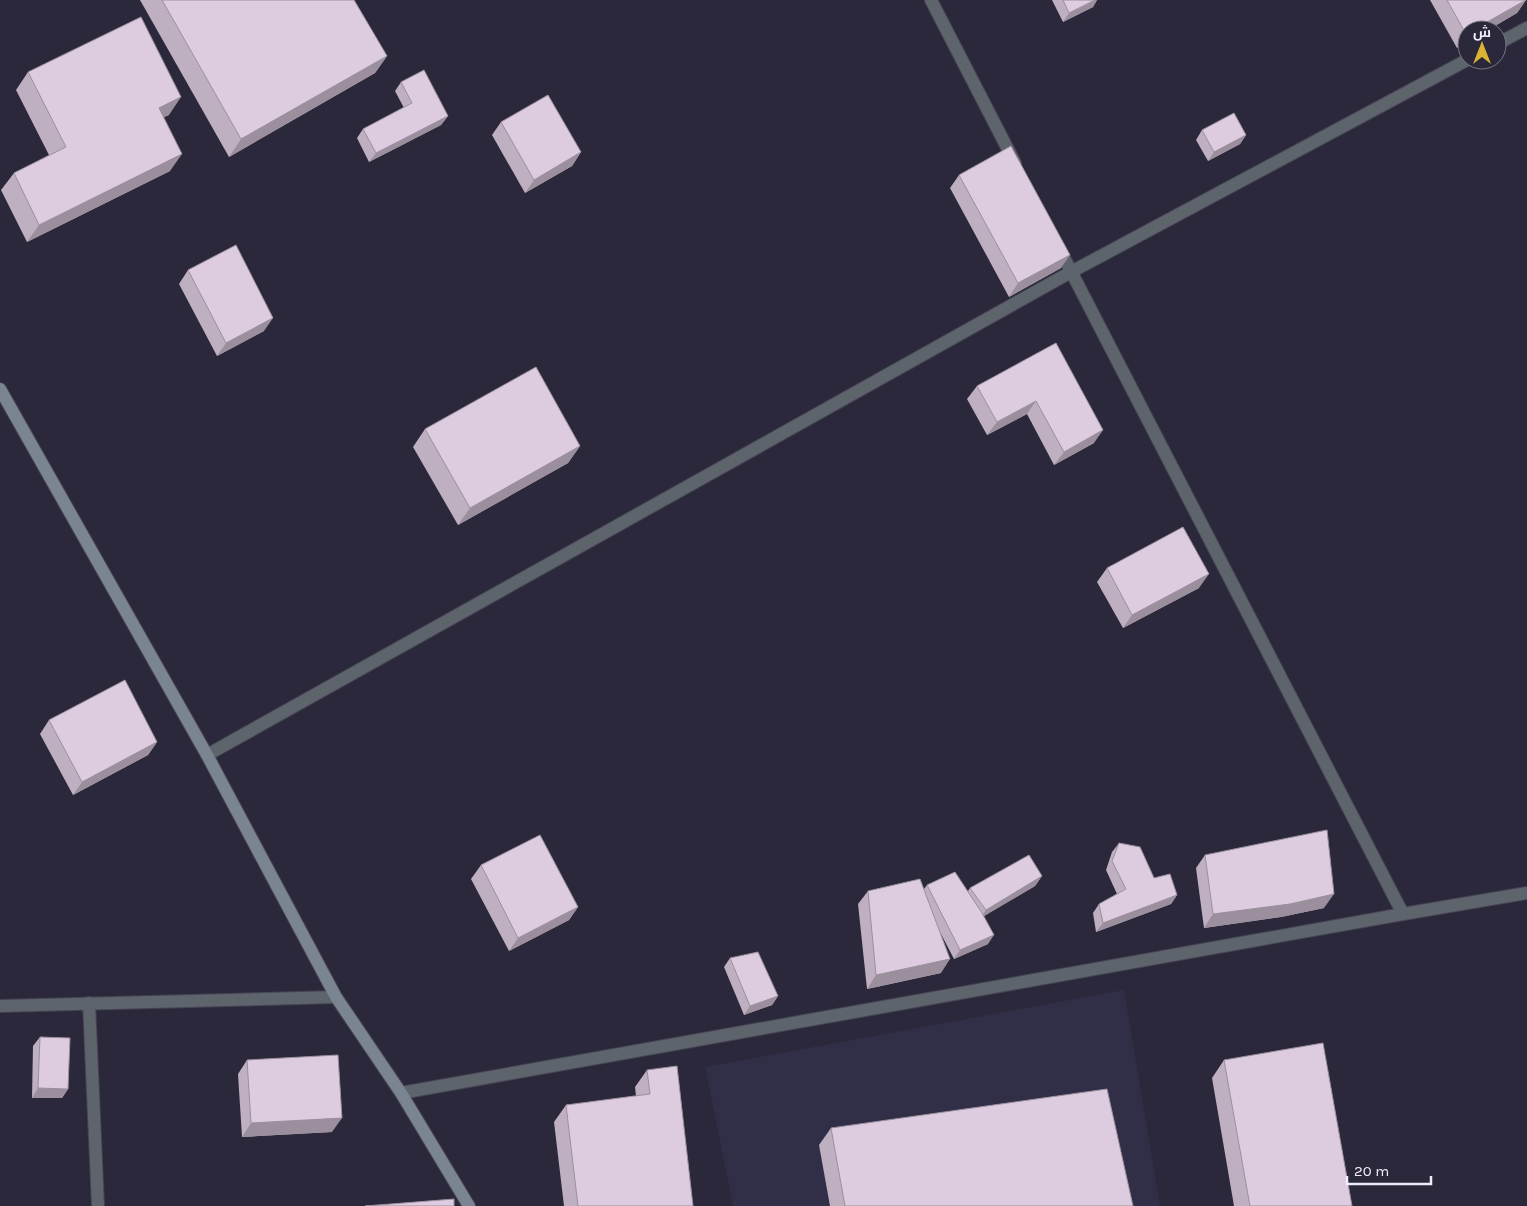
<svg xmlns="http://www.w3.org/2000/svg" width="1527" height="1206" viewBox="0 0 1527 1206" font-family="Karla,Cairo,sans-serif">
<rect width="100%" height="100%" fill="#2a283a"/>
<!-- built -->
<path fill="#312f47" d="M1124,990L1160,1206H733L705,1067Z"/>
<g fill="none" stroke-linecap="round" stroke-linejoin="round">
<!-- street casing -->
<g stroke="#454455" stroke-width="14">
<g id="street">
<path d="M931,0L1015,163"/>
<path d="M1497,44L1527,28"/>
<path d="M1059,248L1403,914"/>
<path d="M207,755L1071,272L1467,60"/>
<path d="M89,1003L98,1206"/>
<path d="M0,1006L336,997"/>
<path d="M401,1093L1403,914L1527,893"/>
</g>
</g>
<!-- secondary casing -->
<g stroke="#454455" stroke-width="14">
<path id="secondary" d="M0,389L207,755L336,997L401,1093L469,1206"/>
</g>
<!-- street -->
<use href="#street" stroke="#5e646c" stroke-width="12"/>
<!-- secondary -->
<use href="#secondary" stroke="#7b8491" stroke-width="12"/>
</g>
<!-- wall -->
<g fill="#beafc1">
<path d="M140,0H354L387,56L375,73L229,157Z"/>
<path d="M1052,0H1097L1093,7L1063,22Z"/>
<path d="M1430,0H1526L1517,13L1488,30H1467V42L1457,48Z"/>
<path d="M28,72L169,115L164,117L170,171L27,242L1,190L14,173L49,155L16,90Z"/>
<path d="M401,82L448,116L441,125L369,162L357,138L363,129L404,108L395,91Z"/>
<path d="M501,122L581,152L572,166L525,193L492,135Z"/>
<path d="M1202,130L1246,135L1240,144L1208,161L1196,140Z"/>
<path d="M959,175L1061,268L1009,297L950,188Z"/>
<path d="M188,270L264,331L217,356L179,284Z"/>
<path d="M1056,343L1094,443L1054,465L1027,414L987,435L967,399L977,386Z"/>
<path d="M425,429L580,446L568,463L458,525L413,447Z"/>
<path d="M1107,568L1199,588L1123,628L1097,582Z"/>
<path d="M49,720L157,742L148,755L73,795L40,734Z"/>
<path d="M1119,843L1154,878L1177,895L1171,904L1096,932L1093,913L1099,904L1117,894L1106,870L1112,852Z"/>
<path d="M1205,855L1324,908L1281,917L1204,928L1196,868Z"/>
<path d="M481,865L578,907L569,920L509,951L471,879Z"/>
<path d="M1042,876L1035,886L984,916L988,944L954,959L941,934V973L867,989L858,904L868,891L924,889L927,885L968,891L970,888Z"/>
<path d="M730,958L778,996L772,1005L744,1015L724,967Z"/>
<path d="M40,1037L68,1089L62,1098H32L33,1046Z"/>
<path d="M247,1060L332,1132L242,1137L238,1074Z"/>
<path d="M1224,1060L1352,1206H1234L1212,1078Z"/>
<path d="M647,1070L693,1206H564L554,1122L566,1105L636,1096L635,1087Z"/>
<path d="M831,1128L1133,1206H830L819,1145Z"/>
</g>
<!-- shaded-wall -->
<g fill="#9b8f9d">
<path d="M1095,0H1097L1093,7L1063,22L1069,13Z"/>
<path d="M1526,0L1517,13L1488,30H1473Z"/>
<path d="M1466,34H1467V42L1457,48Z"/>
<path d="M387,56L375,73L229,157L241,139Z"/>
<path d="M181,97L169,115L147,125L159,108Z"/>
<path d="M448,116L441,125L369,162L376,153Z"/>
<path d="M1246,135L1240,144L1208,161L1214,152Z"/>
<path d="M581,152L572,166L525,193L534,180Z"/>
<path d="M182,154L170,171L27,242L39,225Z"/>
<path d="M1070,255L1061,268L1009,297L1018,283Z"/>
<path d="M273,318L264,331L217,356L226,343Z"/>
<path d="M1036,401L1027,414L987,435L997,422Z"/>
<path d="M1103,430L1094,443L1054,465L1064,452Z"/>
<path d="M580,446L568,463L458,525L470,508Z"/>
<path d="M1209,574L1199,588L1123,628L1132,615Z"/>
<path d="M157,742L148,755L73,795L82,782Z"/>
<path d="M1042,876L1035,886L979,919L986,910Z"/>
<path d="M1334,894L1324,908L1281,917L1204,928L1213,914Z"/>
<path d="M1177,895L1171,904L1096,932L1103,923Z"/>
<path d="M578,907L569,920L509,951L518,938Z"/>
<path d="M994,935L988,944L954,959L960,950Z"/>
<path d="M950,959L941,973L867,989L876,975Z"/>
<path d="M778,996L772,1005L744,1015L750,1006Z"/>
<path d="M38,1088L68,1089L62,1098H32Z"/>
<path d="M342,1118L332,1132L242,1137L251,1123Z"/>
</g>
<!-- building -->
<g fill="#ddcce0" stroke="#9b8f9d">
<path d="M162,0H354L387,56L241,139Z"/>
<path d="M1063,0H1095L1069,13Z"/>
<path d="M1447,0H1526L1473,30H1467V34H1466Z"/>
<path d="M141,17L181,97L159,108L182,154L39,225L14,173L66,147L28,72Z"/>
<path d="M424,70L448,116L376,153L363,129L412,103L401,82Z"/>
<path d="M548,95L581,152L534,180L501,122Z"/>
<path d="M1234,113L1246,135L1214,152L1202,130Z"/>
<path d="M1011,146L1070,255L1018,283L959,175Z"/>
<path d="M236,245L273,318L226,343L188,270Z"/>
<path d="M1056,343L1103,430L1064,452L1036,401L997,422L977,386Z"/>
<path d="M536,367L580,446L470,508L425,429Z"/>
<path d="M1183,527L1209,574L1132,615L1107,568Z"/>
<path d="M125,680L157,742L82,782L49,720Z"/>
<path d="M1327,830L1334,894L1290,904L1213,914L1205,855Z"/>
<path d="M540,835L578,907L518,938L481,865Z"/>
<path d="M1119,843L1140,847L1154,878L1170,874L1177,895L1103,923L1099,904L1126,889L1112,861Z"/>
<path d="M1029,855L1042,876L986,910L970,888Z"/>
<path d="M955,872L982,913L994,935L960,950L927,885Z"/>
<path d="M920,879L950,959L876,975L868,891Z"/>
<path d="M758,952L778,996L750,1006L730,958Z"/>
<path d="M40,1037L70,1038L68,1089L38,1088Z"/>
<path d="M1323,1043L1352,1206H1250L1224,1060Z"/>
<path d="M338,1055L342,1118L251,1123L247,1060Z"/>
<path d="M677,1066L693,1206H578L566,1105L650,1094L647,1070Z"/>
<path d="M1107,1089L1133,1206H845L831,1128Z"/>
<path d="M454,1199V1206H365Z"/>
</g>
<!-- north arrow -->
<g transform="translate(1482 45)"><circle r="24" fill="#2a283a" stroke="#787786"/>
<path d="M0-4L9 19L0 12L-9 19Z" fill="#dbb333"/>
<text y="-8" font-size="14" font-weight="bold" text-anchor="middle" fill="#eeedf9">ش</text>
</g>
<!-- scale -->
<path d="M1347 1176v8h84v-8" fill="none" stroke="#eeedf9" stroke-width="2.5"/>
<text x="1354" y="1176" font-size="15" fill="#eeedf9" stroke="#2a283a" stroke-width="4" paint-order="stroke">20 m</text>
</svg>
